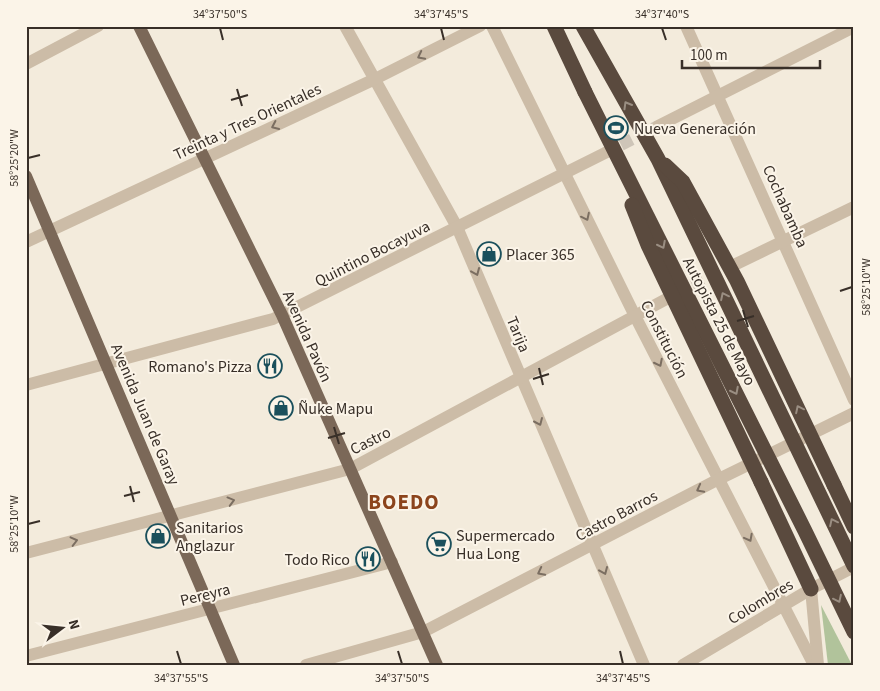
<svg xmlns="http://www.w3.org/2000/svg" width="880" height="691" viewBox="0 0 880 691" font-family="'Source Sans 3',sans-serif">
<rect width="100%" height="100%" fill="#f3ebdc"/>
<!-- green -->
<path fill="#b1c39b" d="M821,605L852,665H828Z"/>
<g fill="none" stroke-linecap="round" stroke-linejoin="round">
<!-- minor-tunnel -->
<g stroke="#cec5b8" stroke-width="12" stroke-dasharray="12 6" stroke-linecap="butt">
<path d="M605,153L658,126"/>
<path d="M676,293L734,265"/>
</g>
<!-- minor -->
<g stroke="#ccbca7" stroke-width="12">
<path d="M345,26L457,227L644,665"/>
<path d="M492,26L634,314L814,665"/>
<path d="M686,26L854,400"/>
<path d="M26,64L98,26"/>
<path d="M658,126L854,27"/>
<path d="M26,242L375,79L480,26"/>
<path d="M734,265L854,207"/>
<path d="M26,385L273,319L605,153"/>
<path d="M26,553L350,469L672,296"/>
<path d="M811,589L818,665"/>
<path d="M26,656L392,562"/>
<path d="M306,665L423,632L719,479L854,413"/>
<path d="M683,665L811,589L854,567"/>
</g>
<!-- major -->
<g stroke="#7b6858" stroke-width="12">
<path d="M139,26L282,315L437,665"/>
<path d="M26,176L234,665"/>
</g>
<!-- highway -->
<g stroke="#5a4a3e" stroke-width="15">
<path d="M554,26L585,92"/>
<path d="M761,482L811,589"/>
<path d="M834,485L854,527"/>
</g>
<!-- highway-bridge -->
<g stroke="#5a4a3e" stroke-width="15">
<path d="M583,26L658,159L854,566"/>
<path d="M585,92L805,531L854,632"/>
<path d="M665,165L683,182L737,281L834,485"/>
<path d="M632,205L648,245L761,482"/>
</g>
</g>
<!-- one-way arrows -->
<defs><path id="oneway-chevron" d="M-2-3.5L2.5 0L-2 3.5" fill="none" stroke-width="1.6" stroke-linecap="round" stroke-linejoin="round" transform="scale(1.25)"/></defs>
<g stroke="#7b6e61">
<use href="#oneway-chevron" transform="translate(421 56) rotate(153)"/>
<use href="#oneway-chevron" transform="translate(275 126) rotate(155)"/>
<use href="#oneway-chevron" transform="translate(586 217) rotate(64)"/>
<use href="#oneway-chevron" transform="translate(476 272) rotate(67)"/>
<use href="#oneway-chevron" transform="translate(659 363) rotate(63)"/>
<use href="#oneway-chevron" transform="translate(539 422) rotate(66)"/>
<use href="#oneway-chevron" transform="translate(700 489) rotate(152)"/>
<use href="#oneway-chevron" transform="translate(231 501) rotate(-15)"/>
<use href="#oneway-chevron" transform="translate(749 538) rotate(62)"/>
<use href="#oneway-chevron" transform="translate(74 541) rotate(-14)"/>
<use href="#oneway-chevron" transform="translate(604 571) rotate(67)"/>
<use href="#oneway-chevron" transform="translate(541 572) rotate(153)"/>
</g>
<g stroke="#9a8e82">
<use href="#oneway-chevron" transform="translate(627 105) rotate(-120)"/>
<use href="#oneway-chevron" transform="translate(662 245) rotate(63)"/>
<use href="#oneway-chevron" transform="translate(724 296) rotate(-116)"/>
<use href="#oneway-chevron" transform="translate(735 391) rotate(63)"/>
<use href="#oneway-chevron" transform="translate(799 409) rotate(-116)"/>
<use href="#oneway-chevron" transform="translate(833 522) rotate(-116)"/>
<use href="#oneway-chevron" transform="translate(838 599) rotate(64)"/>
</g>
<!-- ticks -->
<path fill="none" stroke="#382f28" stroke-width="2" d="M220,28L223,40M441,28L444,40M662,28L666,40M237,89L242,106M231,100L248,95M28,158L40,155M840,291L852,287M743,310L748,327M737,321L754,316M539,368L543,385M533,379L549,374M334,427L339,444M328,438L345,433M130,486L134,502M124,496L140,492M28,524L40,521M177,651L181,664M398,651L402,664M620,651L623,664"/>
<!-- icons -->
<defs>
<g id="stadium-ring" transform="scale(1.25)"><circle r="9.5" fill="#fbf4e8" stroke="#1b505c" stroke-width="1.5"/><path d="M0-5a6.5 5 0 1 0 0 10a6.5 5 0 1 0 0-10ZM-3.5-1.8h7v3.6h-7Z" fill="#1b505c"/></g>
<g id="shop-ring" transform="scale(1.25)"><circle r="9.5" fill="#fbf4e8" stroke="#1b505c" stroke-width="1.5"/><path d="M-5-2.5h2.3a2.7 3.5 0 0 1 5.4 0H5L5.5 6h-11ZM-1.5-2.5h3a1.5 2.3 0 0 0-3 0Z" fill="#1b505c"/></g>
<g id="restaurant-ring" transform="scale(1.25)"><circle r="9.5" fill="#fbf4e8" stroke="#1b505c" stroke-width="1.5"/><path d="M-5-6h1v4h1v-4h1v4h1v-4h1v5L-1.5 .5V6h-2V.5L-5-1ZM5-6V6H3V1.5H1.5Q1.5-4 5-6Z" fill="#1b505c"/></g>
<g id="supermarket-ring" transform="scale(1.25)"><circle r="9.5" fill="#fbf4e8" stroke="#1b505c" stroke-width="1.5"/><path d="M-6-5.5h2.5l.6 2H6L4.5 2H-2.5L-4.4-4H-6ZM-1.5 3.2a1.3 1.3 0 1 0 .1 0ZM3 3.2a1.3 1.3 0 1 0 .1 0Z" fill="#1b505c"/></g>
</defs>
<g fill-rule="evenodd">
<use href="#stadium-ring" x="616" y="128"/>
<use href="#shop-ring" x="489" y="254"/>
<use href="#restaurant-ring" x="270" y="366"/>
<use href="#shop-ring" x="281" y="408"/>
<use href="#shop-ring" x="158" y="536"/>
<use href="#supermarket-ring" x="439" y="544"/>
<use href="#restaurant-ring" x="368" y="559"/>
</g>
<g text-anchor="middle" stroke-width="4" stroke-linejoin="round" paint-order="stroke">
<!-- street labels -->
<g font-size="16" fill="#382f28" stroke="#fbf4e8">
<text transform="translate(247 121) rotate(-25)" y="6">Treinta y Tres Orientales</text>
<text transform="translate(786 206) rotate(66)" y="6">Cochabamba</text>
<text transform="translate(372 253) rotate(-27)" y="6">Quintino Bocayuva</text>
<text transform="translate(720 321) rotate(63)" y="6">Autopista 25 de Mayo</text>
<text transform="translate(519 334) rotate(67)" y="6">Tarija</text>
<text transform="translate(308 336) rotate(66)" y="6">Avenida Pavón</text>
<text transform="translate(665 339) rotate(63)" y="6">Constitución</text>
<text transform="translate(146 414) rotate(67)" y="6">Avenida Juan de Garay</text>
<text transform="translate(370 440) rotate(-27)" y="6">Castro</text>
<text transform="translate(616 515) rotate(-28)" y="6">Castro Barros</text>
<text transform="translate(205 594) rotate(-14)" y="6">Pereyra</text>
<text transform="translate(760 601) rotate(-31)" y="6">Colombres</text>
</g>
<!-- poi labels -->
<g font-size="16" fill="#382f28" stroke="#fbf4e8" text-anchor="start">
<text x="634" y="134">Nueva Generación</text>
<text x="506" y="260">Placer 365</text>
<text x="252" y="372" text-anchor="end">Romano's Pizza</text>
<text x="298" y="414">Ñuke Mapu</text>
<text x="176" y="533">Sanitarios<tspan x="176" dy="18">Anglazur</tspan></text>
<text x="456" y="541">Supermercado<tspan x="456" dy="18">Hua Long</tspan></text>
<text x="350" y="565" text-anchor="end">Todo Rico</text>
</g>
<!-- district labels -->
<g font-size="21" font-weight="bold" letter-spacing="1" fill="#8c441c" stroke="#fbf4e8">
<text x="404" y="509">BOEDO</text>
</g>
</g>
<!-- border -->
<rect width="880" height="691" fill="none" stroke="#fbf4e8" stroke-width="55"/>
<!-- north arrow -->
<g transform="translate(62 628) rotate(74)" stroke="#fbf4e8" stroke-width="4" paint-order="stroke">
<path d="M0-4L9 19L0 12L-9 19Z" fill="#382f28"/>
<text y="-8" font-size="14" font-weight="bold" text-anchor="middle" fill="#382f28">N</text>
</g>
<!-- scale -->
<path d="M682 60v8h138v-8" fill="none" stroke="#382f28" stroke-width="2.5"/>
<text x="690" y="60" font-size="15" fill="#382f28" stroke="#fbf4e8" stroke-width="4" paint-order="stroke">100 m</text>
<rect x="28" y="28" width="824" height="636" fill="none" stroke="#382f28" stroke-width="2"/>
<g font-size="12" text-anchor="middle" fill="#382f28">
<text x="220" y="18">34°37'50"S</text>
<text x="441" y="18">34°37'45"S</text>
<text x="662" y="18">34°37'40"S</text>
<text transform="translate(14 158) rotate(-90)" y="4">58°25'20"W</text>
<text transform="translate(866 287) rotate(-90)" y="4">58°25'10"W</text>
<text transform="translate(14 524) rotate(-90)" y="4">58°25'10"W</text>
<text x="181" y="682">34°37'55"S</text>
<text x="402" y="682">34°37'50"S</text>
<text x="623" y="682">34°37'45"S</text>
</g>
</svg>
